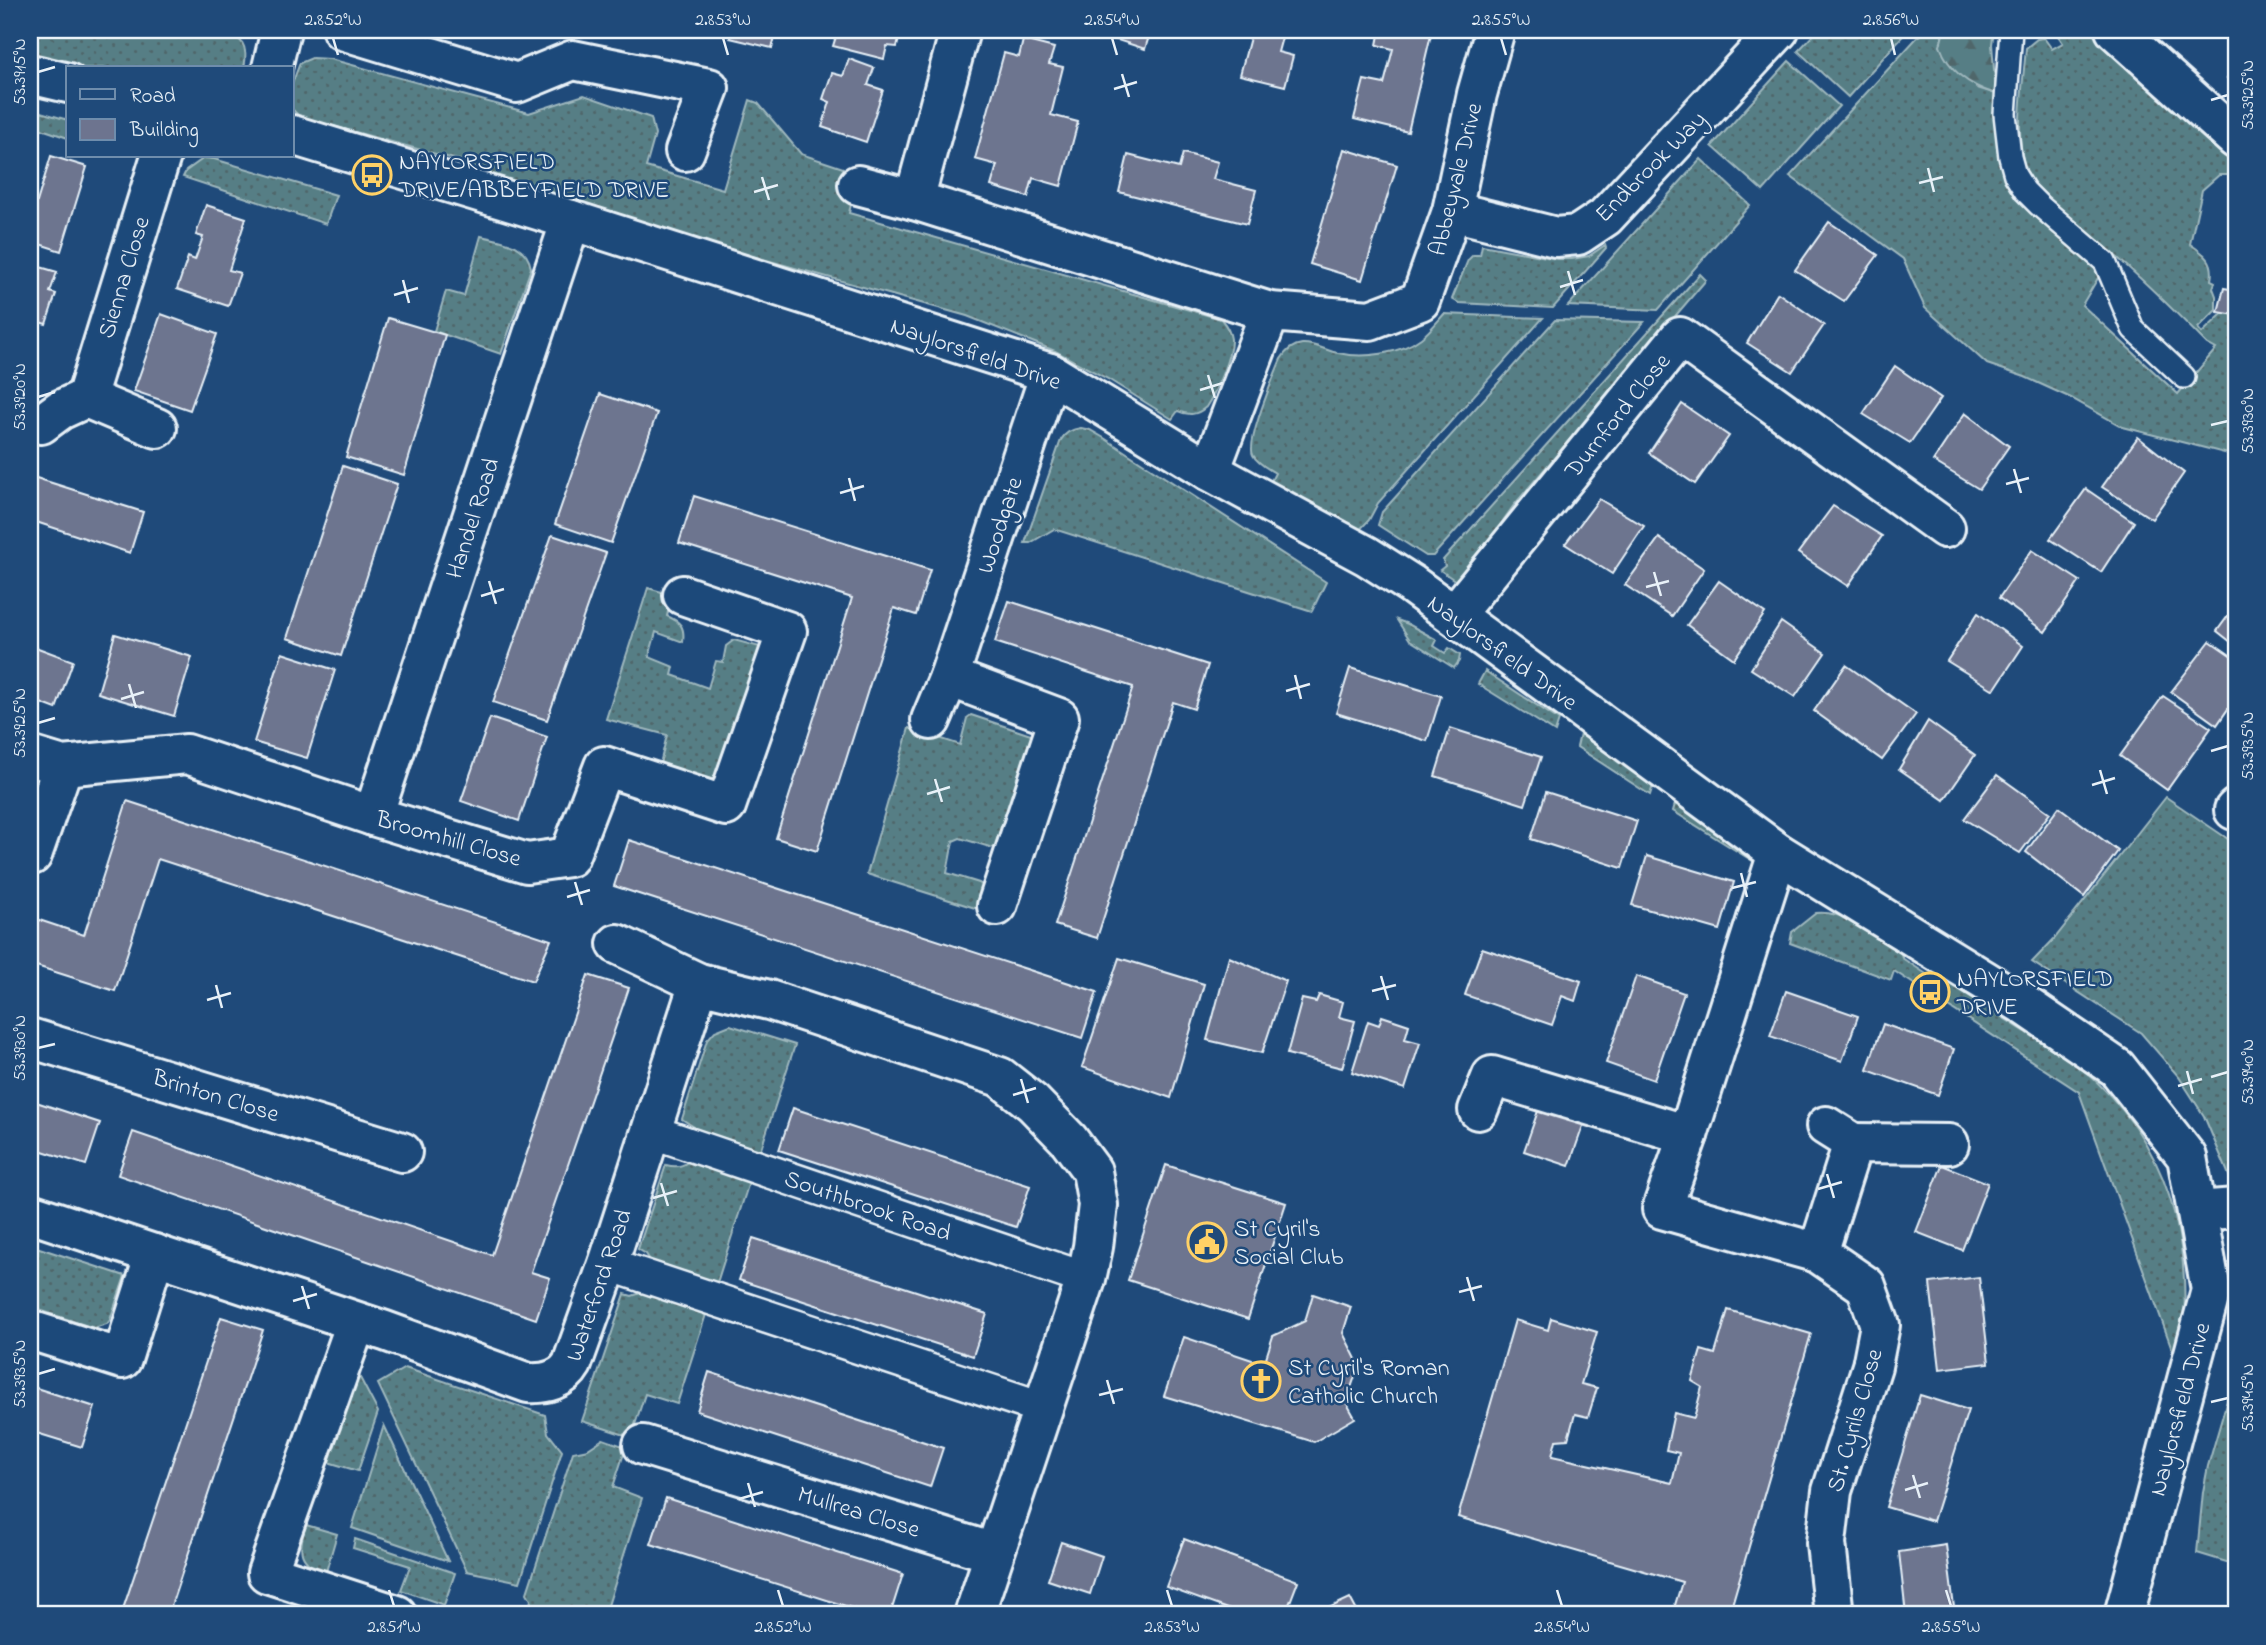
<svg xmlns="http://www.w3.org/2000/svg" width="2266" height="1645" viewBox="0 0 2266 1645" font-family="'Indie Flower',sans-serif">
<defs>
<pattern id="grass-dots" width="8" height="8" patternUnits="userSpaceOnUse" patternTransform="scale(1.75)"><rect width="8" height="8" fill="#567e85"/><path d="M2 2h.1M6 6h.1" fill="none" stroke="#4f666a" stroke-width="1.8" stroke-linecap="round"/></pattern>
<pattern id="forest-firs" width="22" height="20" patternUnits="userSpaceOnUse" patternTransform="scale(1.75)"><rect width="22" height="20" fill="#567e85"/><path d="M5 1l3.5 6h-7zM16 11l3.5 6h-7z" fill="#4f666a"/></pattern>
</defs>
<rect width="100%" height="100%" fill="#1f4a7a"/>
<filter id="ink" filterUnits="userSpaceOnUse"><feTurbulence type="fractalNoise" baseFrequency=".0143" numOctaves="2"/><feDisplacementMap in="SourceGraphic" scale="14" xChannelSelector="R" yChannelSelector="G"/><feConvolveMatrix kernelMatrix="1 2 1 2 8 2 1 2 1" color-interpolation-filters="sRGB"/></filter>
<g filter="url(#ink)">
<!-- grass -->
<g fill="url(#grass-dots)" stroke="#9fb8be" stroke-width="2">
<path d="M30,30H221C242,37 249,45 244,68H80L30,55Z"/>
<path d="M1818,30H1908L1848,97L1798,51Z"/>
<path d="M1924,30H1944L1940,46L1977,88L1996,94L1998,141L2088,260L2101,273L2082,305L2178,394L2216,349L2207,344C2173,309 2139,276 2102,244C2079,225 2036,200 2026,171C2014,136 2023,85 2026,48L2037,39L2044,38L2052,49L2063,43L2054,30H2092L2234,161L2235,168L2231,175H2219L2202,190L2190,244C2205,254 2215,261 2211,280L2215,282L2213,288L2216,296V310L2198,328L2202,333L2223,313L2236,315V456L2123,427L2071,398L2025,377L1987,364L1925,308L1903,259L1790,176Z"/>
<path d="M312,58L330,59L529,113L584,95L651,118L655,135L646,167L723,189L750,100L758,103L801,154L858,173L849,213L1221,319C1226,325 1230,331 1231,339C1232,355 1215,394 1206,407C1197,415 1189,416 1178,411L1172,419L1108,379L1055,351L967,316L462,175L465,162L300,117L292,109V84L300,63Z"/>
<path d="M1789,61L1839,106L1763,191L1712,146Z"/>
<path d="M30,109L68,120V138L30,125Z"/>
<path d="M204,158L214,159L336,195L326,224L183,177L186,171Z"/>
<path d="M1701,159L1750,205L1658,310L1568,306Z"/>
<path d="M481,236C502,241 527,243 531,268L501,354L434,331L446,291L464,296Z"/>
<path d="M1482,245L1557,259H1572L1589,256L1605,245L1606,248L1553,308L1459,303L1452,299L1468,260L1473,255H1480Z"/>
<path d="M1700,274L1706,280L1514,505L1462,579L1456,581L1440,570L1445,566L1443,560Z"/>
<path d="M1444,314L1543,318L1378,503L1369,520L1353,537L1271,481L1275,473C1267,468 1257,463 1253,455C1246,441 1274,376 1281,359C1286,351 1293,345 1302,344C1314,343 1327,351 1338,353C1364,359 1400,354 1421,338C1430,331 1437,322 1444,314Z"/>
<path d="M1555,320L1644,322L1433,556H1426L1378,525L1382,512Z"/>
<path d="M1081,428L1090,430L1104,438L1326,582L1312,611L1054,529L1030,543H1025L1061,440C1065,433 1072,429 1081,428Z"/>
<path d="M648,588L672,595L667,616C681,622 685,627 683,642L656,632L649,657L674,667L672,675L708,688L716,661L723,662L726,646L734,640L760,647L762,660L716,785L690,779L691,773L660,764L667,735L606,719Z"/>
<path d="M1397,620L1408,624L1437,640L1434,646L1445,653L1449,648L1460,655L1459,661L1454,668L1410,640Z"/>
<path d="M1485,671L1559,720L1555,732L1478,684Z"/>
<path d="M971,715L1040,738L999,847L993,848L960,838L953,841L947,873L979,883L986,888L991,913L867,874L909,728L960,745L967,718Z"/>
<path d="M1580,734L1654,782L1650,795L1577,747Z"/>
<path d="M1677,797L1741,837L1759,865L1673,811Z"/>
<path d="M2166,797L2231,841L2236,835V1186L2231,1180L2204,1116L2179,1077L2141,1033L2032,962L2055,938Z"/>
<path d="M1816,913C1848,910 1875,936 1901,953L1902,958L1937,981L1943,979C1972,998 2002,1017 2032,1036C2054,1050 2078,1064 2097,1082C2180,1162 2194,1262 2180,1371L2079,1092L1894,971L1891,980L1790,943L1792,932Z"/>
<path d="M730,1025L795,1045L759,1155L702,1139L694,1127L682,1119L707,1040L715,1031Z"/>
<path d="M693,1156L752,1173L714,1292L655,1268L646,1254L638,1249L666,1165C678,1168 686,1166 693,1156Z"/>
<path d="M30,1245L125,1276L110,1320L107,1324L94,1328L30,1307Z"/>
<path d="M647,1291L709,1305L677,1404L645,1394L631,1437L582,1421L625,1294L632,1296Z"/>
<path d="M405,1368L545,1415L548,1433L562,1451L520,1582L467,1571L378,1384Z"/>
<path d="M2236,1370V1565L2197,1553L2203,1492L2208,1466Z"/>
<path d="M357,1372L378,1412L358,1471L328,1462Z"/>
<path d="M384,1425L448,1561L352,1528Z"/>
<path d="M603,1439L626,1447L613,1487L642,1498L605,1615H528L531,1600L527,1593L573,1452L588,1449Z"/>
<path d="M306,1525L337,1534L325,1575C299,1561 297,1552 306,1525Z"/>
<path d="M355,1539L455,1573L444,1605L401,1590L410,1566L353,1548Z"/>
</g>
<!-- forest -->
<path fill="url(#forest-firs)" stroke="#9fb8be" stroke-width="2" d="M1944,30H1994L1992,44L1996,94C1970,86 1949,72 1940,46Z"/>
<!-- building -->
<g fill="#6d748f" stroke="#e8f1f8" stroke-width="2">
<path d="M732,30H777L772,48L730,38Z"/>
<path d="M838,30H901L897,47L887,46L884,59L833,46Z"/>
<path d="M1104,30H1151L1145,49L1102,35Z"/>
<path d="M1252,30H1284L1278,52L1293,56L1285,86L1240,75Z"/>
<path d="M1380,30H1432L1408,132L1354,119L1364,80L1384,84L1393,49L1377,45Z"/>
<path d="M1023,40L1054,48L1049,64L1063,67L1051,115L1078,122L1061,186L1033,178L1028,197L991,186L997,165L975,159L1004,53L1019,57Z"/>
<path d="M849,59L874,68L868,85L883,90L866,142L822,127L830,102L823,99L832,73L843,76Z"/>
<path d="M2236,68V87L2227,78Z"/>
<path d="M1344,149L1397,165L1362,280L1310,264Z"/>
<path d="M1183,153L1218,162L1213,179L1256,190L1247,224L1119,192L1128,155L1179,168Z"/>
<path d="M51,156L87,167L61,251L30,241V200L37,202Z"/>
<path d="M206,205L246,218L229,270L240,273L228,306L177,289L188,257L195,260L203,237L196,235Z"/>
<path d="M1829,222L1878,255L1844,301L1795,270Z"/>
<path d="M30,264L57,272L50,292L56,294L46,324L36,321L32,334L30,333Z"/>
<path d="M2224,288L2236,290V315L2218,312Z"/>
<path d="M1778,293L1824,325L1792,372L1747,343Z"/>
<path d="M161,314L217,334L190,410L134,391Z"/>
<path d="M388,318L445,335L404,475L346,457Z"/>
<path d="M1895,366L1941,398L1910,443L1863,414Z"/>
<path d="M600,394L657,413L611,543L555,524Z"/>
<path d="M1682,404L1729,436L1695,484L1649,453Z"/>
<path d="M1965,413L2009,446L1979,489L1933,461Z"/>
<path d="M2138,437L2184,473L2152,519L2102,487Z"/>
<path d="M343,466L397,484L341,656L287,638Z"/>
<path d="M30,476L143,512L130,553L30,520Z"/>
<path d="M2086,489L2134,522L2101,572L2050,539Z"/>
<path d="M694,496L930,570L916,615L894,608L817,851L776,838L852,598L679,543Z"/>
<path d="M1599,499L1644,526L1612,574L1565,544Z"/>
<path d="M1833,506L1882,536L1848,586L1798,553Z"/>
<path d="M552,535L606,553L547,720L493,702Z"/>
<path d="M1659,538L1704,569L1672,616L1625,585Z"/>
<path d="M2032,550L2080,581L2045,632L1999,598Z"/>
<path d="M1719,581L1765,613L1734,659L1687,625Z"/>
<path d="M1009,601L1208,665L1194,709L1173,702L1097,938L1055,925L1133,687L995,642Z"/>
<path d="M2236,605V646L2217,631Z"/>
<path d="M1978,613L2023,646L1994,690L1947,661Z"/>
<path d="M1781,622L1825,653L1795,697L1751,669Z"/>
<path d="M115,634L192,657L174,716L98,693Z"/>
<path d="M2210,641L2236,659V688L2234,691L2236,697L2217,725L2171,692Z"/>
<path d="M30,645L73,661L56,709L30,699Z"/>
<path d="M282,653L335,670L307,758L254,742Z"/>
<path d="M1846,665L1916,714L1882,760L1814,711Z"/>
<path d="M1350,668L1441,696L1427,741L1336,713Z"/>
<path d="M2163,696L2211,728L2167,790L2120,756Z"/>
<path d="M490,718L547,737L519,821L461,801Z"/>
<path d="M1928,721L1975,755L1944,800L1899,769Z"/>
<path d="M1450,728L1541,757L1525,805L1435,776Z"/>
<path d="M1997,775L2050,813L2020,853L1964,819Z"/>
<path d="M1546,792L1637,821L1622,868L1531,839Z"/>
<path d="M127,801L551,940L533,981L158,859L115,991L30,964V917L84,935Z"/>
<path d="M2059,807L2118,851L2084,897L2026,852Z"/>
<path d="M629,840L1097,992L1082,1038L614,886Z"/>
<path d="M1647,856L1734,882L1720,930L1632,905Z"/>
<path d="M1482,948L1581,981L1575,1001L1562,996L1552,1025L1465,995Z"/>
<path d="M1229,957L1286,981L1262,1053L1207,1040Z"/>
<path d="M1119,958L1204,984L1171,1098L1082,1067Z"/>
<path d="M588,975L629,988L531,1272L550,1278L536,1319L118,1175L133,1132L492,1255Z"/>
<path d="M1636,976L1684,993L1654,1080L1606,1063Z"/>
<path d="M1786,991L1858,1016L1842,1061L1770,1036Z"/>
<path d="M1319,995L1343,1002L1339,1017L1355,1021L1342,1068L1287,1054L1302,999L1316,1002Z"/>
<path d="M1382,1016L1409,1025L1405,1039L1420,1043L1405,1089L1352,1072L1368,1021L1379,1025Z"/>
<path d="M1883,1024L1954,1049L1938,1095L1867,1070Z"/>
<path d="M30,1100L100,1123L86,1165L30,1147Z"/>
<path d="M793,1108L1030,1186L1016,1227L779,1150Z"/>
<path d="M1539,1108L1584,1123L1569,1166L1524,1151Z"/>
<path d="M1166,1165L1286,1203L1248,1319L1128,1280Z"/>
<path d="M1942,1165L1988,1183L1962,1250L1916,1232Z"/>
<path d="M753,1238L987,1314L973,1356L739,1280Z"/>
<path d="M1979,1277L1989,1363L1940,1369L1930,1283Z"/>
<path d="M1313,1294L1351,1307L1343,1333L1359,1365L1346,1402L1355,1418L1314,1442L1164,1396L1184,1337L1264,1364L1273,1336L1305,1321Z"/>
<path d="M1728,1310L1811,1334L1729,1615H1672L1682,1582L1458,1517L1515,1320L1548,1330L1551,1318L1597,1332L1581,1384L1597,1388L1588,1417L1575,1414L1568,1439L1556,1440L1552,1456L1672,1483L1679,1453L1666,1450L1674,1413L1694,1418L1702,1387L1692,1381L1701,1350L1715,1354Z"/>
<path d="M221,1317L263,1330L168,1615H121Z"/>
<path d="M709,1372L943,1448L930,1487L697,1411Z"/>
<path d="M30,1386L95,1407L82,1447L30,1431Z"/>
<path d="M1920,1395L1968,1410L1933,1521L1886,1507Z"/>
<path d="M666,1498L903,1574L890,1615H874L651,1544Z"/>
<path d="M1184,1539L1298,1581L1285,1615H1244L1166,1587Z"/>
<path d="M1061,1542L1102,1556L1090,1594L1048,1580Z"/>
<path d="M1946,1545L1955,1615H1906L1899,1552Z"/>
<path d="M1350,1598L1359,1615H1314Z"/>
</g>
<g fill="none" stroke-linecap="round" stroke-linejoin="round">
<!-- service casing -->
<g stroke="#e8f1f8" stroke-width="26">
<path id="service" d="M2011,30L2005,114L2010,157L2015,175L2025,191L2039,205L2105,262L2133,329L2184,377"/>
</g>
<!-- pedestrian casing -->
<g stroke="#e8f1f8" stroke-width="37">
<g id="pedestrian">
<path d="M650,1131L1086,1279"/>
<path d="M608,1264L1042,1408"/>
</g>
</g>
<!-- minor casing -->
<g stroke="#e8f1f8" stroke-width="44">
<g id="minor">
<path d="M342,30L517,83L573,60L709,88L685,151"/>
<path d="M960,30L914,200L1270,312L1210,471"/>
<path d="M2115,30L2236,139"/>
<path d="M272,68L281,30"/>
<path d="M30,74L68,83"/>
<path d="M292,135L571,220L1050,373L1210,471L1367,556L1411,584L1778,853L2026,1006L2117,1068L2187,1157L2211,1290L2124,1615"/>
<path d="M858,185L914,200"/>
<path d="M1452,211L1556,237L1578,235L1605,217L1779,30"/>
<path d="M1270,312L1370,320L1420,301L1452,211L1477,94L1495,30"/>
<path d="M86,398L161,156"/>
<path d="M41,424L60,410L86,398L157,428"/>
<path d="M1454,615L1680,337L1945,528"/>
<path d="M949,677L1059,718L997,906"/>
<path d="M931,720L949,677L1050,373"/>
<path d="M30,756L63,766L187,754L373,816L527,863L569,857L604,766L726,806L787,631L683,595"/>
<path d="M2234,810L2236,808"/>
<path d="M373,816L571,220"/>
<path d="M1778,853L1688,1135L1662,1209L1818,1253L1866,1286L1880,1325L1872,1366L1832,1491L1826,1543L1834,1615"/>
<path d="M30,854L32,855L63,766"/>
<path d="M617,944L699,983L769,1000L1000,1077L1033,1103L1069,1140L1092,1171L1098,1205L1093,1247L1086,1279L974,1615"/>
<path d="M30,1038L402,1152"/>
<path d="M1478,1110L1492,1076L1688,1135"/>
<path d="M1826,1126L1853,1143"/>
<path d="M2197,1211L2236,1208"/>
<path d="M30,1213L385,1331L528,1383C545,1384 563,1380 572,1364L608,1264L699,983"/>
<path d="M1818,1253L1853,1143L1949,1144"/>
<path d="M356,1323L267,1573L397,1615"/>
<path d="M30,1330L122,1359L155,1254"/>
<path d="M643,1445L994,1553"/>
</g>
</g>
<!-- service -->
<use href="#service" stroke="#1f4a7a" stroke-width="21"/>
<!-- pedestrian -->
<use href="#pedestrian" stroke="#1f4a7a" stroke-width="32"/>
<!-- minor -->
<use href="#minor" stroke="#1f4a7a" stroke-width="38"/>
</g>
</g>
<!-- ticks -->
<path fill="none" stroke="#e8f1f8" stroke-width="2.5" d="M333,38L338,55M723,38L728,55M1112,38L1117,55M1501,38L1506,55M1891,38L1895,55M38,72L55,67M1122,74L1129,97M1114,89L1137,82M2211,100L2228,95M1928,168L1934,192M762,177L769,200M1919,183L1943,177M754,192L778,185M1568,271L1575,295M403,280L409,303M1560,287L1583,280M394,295L418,288M1208,375L1215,398M1200,390L1223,383M38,397L55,392M2211,425L2228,421M2014,469L2021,493M849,478L855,501M2006,484L2029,478M840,493L864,486M1654,572L1661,596M489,581L496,604M1646,587L1669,581M481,596L504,589M1295,675L1301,699M129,684L136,708M1286,691L1310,684M121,699L144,692M38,723L55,718M2211,751L2228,746M2100,770L2107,794M935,779L942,802M2092,785L2115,778M927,794L950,787M1741,873L1747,897M575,882L582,905M1732,888L1756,882M567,897L590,890M1381,976L1388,1000M216,985L222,1008M1372,991L1396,985M207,1000L231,993M38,1048L55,1044M2187,1071L2193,1094M2211,1077L2228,1072M1021,1079L1028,1103M2178,1086L2202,1079M1013,1095L1036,1088M1827,1174L1834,1198M661,1183L668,1206M1818,1189L1842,1182M653,1198L677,1191M1467,1277L1474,1301M302,1286L309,1309M1459,1292L1482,1286M293,1301L317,1294M38,1374L55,1369M1107,1380L1114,1404M1099,1395L1123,1389M2211,1402L2228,1398M1913,1475L1920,1498M748,1483L755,1507M1905,1490L1928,1483M739,1499L763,1492M389,1590L394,1606M778,1590L783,1606M1167,1590L1172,1606M1557,1590L1562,1606M1946,1590L1951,1606"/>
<!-- icons -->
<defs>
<g id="bus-ring" transform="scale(2.0125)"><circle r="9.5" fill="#1f4a7a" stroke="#ffd166" stroke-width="1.5"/><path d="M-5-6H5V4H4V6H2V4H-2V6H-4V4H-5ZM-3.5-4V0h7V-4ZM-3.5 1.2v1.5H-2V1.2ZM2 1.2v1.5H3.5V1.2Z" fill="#ffd166"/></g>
<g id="civic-ring" transform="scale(2.0125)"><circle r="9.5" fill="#1f4a7a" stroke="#ffd166" stroke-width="1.5"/><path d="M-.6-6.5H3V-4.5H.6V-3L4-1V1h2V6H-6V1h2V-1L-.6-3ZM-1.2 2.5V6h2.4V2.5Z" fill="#ffd166"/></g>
<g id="church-ring" transform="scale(2.0125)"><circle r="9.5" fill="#1f4a7a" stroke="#ffd166" stroke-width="1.5"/><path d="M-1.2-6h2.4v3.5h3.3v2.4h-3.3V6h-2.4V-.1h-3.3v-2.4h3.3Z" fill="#ffd166"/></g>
</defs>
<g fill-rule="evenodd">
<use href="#bus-ring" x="372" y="175"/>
<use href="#bus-ring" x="1930" y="992"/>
<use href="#civic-ring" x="1207" y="1242"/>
<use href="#church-ring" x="1261" y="1381"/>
</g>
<g text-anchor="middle" stroke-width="5" stroke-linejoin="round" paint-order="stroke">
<!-- poi labels -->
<g font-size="24" fill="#e8f1f8" stroke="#1f4a7a" text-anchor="start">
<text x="399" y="169">NAYLORSFIELD<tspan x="399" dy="28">DRIVE/ABBEYFIELD DRIVE</tspan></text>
<text x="1957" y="986">NAYLORSFIELD<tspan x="1957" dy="28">DRIVE</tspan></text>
<text x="1234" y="1236">St Cyril's<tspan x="1234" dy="28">Social Club</tspan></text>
<text x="1288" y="1375">St Cyril's Roman<tspan x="1288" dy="28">Catholic Church</tspan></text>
</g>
<!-- street labels -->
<g font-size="24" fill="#e8f1f8" stroke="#1f4a7a">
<text transform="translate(1650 166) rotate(-45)" y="8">Endbrook Way</text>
<text transform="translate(1455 179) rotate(-76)" y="8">Abbeyvale Drive</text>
<text transform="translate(123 277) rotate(-73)" y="8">Sienna Close</text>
<text transform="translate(976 353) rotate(19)" y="8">Naylorsfield Drive</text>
<text transform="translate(1617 415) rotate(-51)" y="8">Durnford Close</text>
<text transform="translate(472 518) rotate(-72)" y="8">Handel Road</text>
<text transform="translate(999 525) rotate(-72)" y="8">Woodgate</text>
<text transform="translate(1503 652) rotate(36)" y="8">Naylorsfield Drive</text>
<text transform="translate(449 838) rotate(16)" y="8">Broomhill Close</text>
<text transform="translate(216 1095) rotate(17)" y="8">Brinton Close</text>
<text transform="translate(868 1205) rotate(19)" y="8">Southbrook Road</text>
<text transform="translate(598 1285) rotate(-71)" y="8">Waterford Road</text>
<text transform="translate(2179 1409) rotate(-75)" y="8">Naylorsfield Drive</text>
<text transform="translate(1854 1420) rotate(-74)" y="8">St. Cyrils Close</text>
<text transform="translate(859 1511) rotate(17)" y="8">Mullrea Close</text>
</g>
</g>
<!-- margin -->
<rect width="2266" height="1645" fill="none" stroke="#1f4a7a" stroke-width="77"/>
<!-- legend -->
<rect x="66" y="66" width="228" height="91" fill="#1f4a7a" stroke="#6f8dac" stroke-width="2"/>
<rect x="80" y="89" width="35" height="10" fill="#1f4a7a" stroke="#6f8dac" stroke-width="2"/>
<text x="130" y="102" font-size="21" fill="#e8f1f8">Road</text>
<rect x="80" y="119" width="35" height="21" fill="#6d748f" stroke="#6f8dac" stroke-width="2"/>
<text x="130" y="136" font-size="21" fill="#e8f1f8">Building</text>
<rect x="38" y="38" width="2190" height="1568" fill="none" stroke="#e8f1f8" stroke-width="2.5"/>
<g font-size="18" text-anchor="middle" fill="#e8f1f8">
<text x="333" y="25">2.852°W</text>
<text x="723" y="25">2.853°W</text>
<text x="1112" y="25">2.854°W</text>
<text x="1501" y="25">2.855°W</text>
<text x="1891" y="25">2.856°W</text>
<text transform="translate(19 72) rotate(-90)" y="6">53.3915°N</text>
<text transform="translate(2247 95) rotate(-90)" y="6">53.3925°N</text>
<text transform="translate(19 397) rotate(-90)" y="6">53.3920°N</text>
<text transform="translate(2247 421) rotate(-90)" y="6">53.3930°N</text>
<text transform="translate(19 723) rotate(-90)" y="6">53.3925°N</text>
<text transform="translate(2247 746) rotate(-90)" y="6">53.3935°N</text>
<text transform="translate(19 1048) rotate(-90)" y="6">53.3930°N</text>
<text transform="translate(2247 1072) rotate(-90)" y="6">53.3940°N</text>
<text transform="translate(19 1374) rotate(-90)" y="6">53.3935°N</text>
<text transform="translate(2247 1398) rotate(-90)" y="6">53.3945°N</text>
<text x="394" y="1632">2.851°W</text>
<text x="783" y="1632">2.852°W</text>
<text x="1172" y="1632">2.853°W</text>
<text x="1562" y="1632">2.854°W</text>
<text x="1951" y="1632">2.855°W</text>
</g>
</svg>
